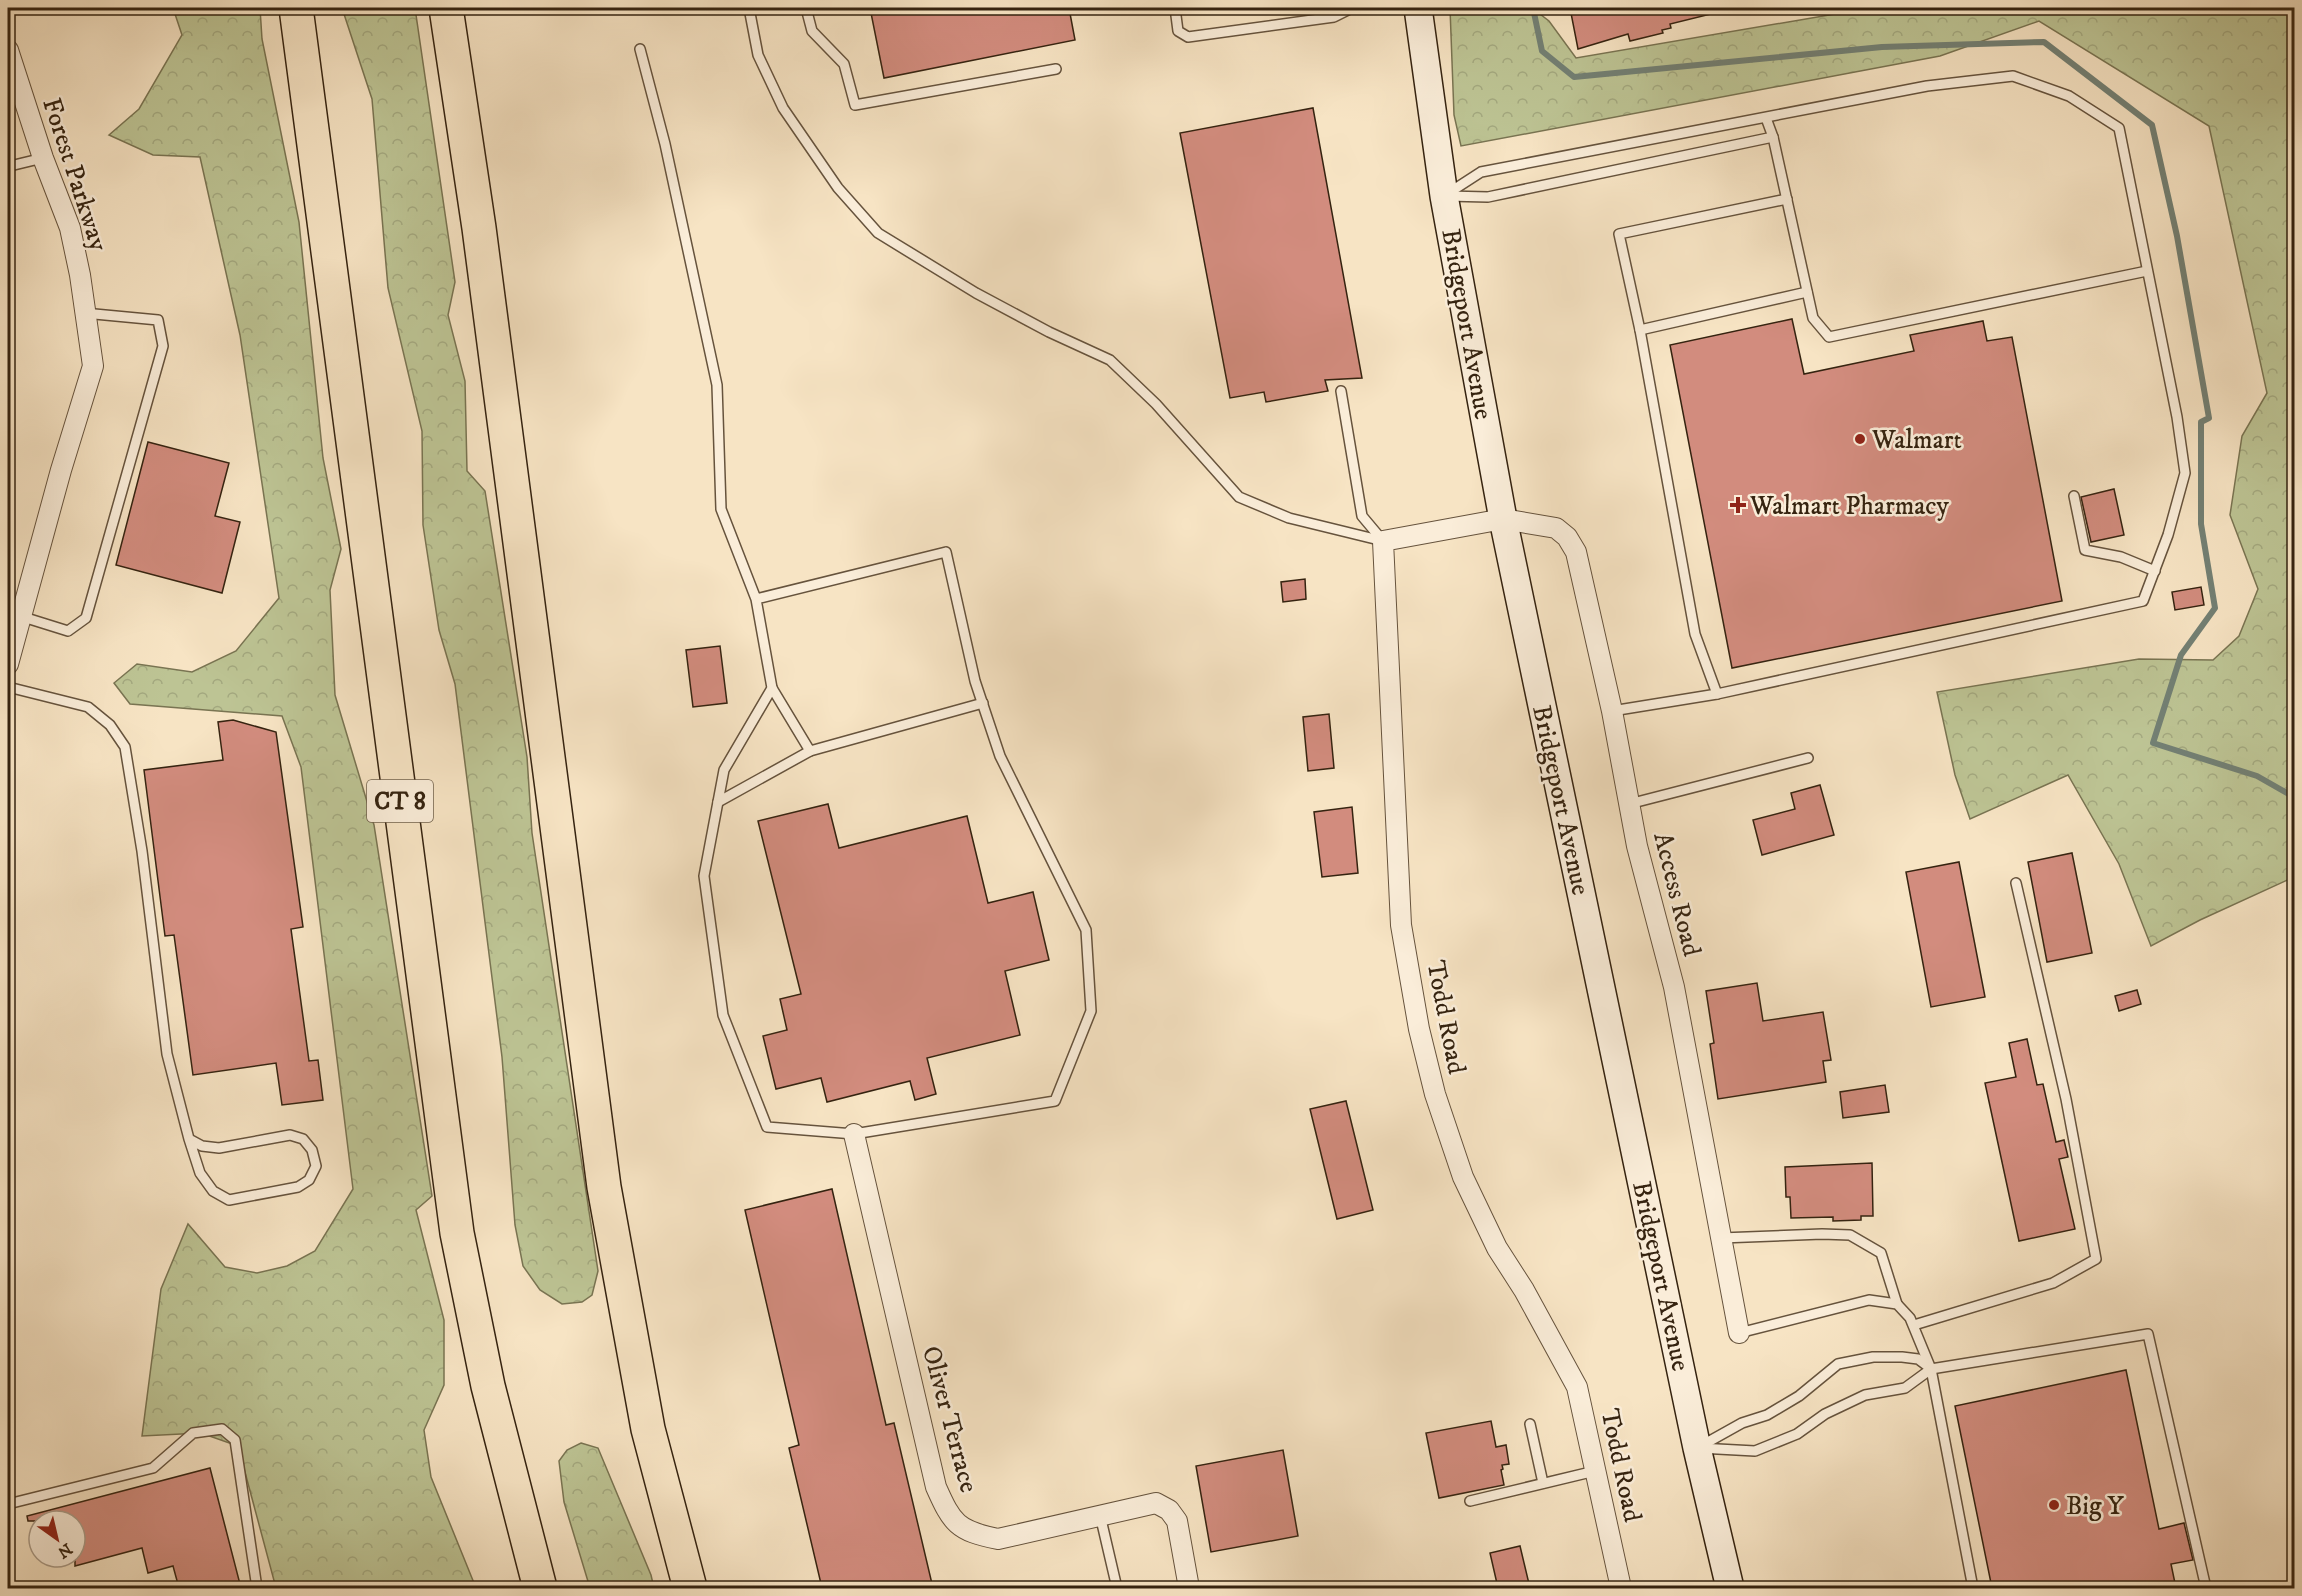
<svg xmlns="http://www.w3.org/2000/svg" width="2302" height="1596" viewBox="0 0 2302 1596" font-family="'IM FELL DW Pica',serif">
<defs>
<pattern id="forest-crowns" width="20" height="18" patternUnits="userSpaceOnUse" patternTransform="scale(1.5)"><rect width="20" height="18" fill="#bdc494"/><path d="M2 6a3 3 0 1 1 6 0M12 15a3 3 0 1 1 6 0" fill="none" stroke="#a3a87f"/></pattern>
</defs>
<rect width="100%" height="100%" fill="#f7e4c4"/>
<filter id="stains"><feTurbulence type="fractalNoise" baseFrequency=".00333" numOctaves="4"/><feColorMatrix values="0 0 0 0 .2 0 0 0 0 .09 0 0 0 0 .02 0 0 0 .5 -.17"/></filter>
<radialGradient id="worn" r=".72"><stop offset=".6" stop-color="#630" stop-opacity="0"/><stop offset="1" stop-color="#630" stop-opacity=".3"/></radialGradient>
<!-- forest -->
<g fill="url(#forest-crowns)" stroke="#797452" stroke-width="1.5">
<path d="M173,8H260L262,39L299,222L323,458L341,549L330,590L335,695L374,825L432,1196L416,1210L444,1320V1385L424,1430L431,1477L476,1588H276L238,1446L201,1433L142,1436L161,1289L188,1224L225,1267L257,1273L287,1266L315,1251L353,1189L301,767L282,716L130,704L114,683L137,664L192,672L236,651L279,598L240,335L200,157L153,155L109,135L139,109L182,35Z"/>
<path d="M342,8H415L455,282L448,315L465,381L467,471L485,491L527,757L532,833L598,1271L592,1295L582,1302L562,1304L540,1290L523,1266L515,1225L502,1057L455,684L439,630L423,525L422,431L388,288L372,99Z"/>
<path d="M1450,8H1532L1549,21L1576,58L1870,8H2294V177L2293,192L2294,195V877L2200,920L2151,946L2119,864L2068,775L1970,819L1955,775L1937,692L2139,659L2213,660L2239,636L2258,589L2230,515L2242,436L2267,393L2209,126L2039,21L1940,56L1461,146L1454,115Z"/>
<path d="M581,1443L598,1448L651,1575L654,1588H590L564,1502L559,1461L567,1450Z"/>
</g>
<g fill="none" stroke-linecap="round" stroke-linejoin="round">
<!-- stream -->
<path stroke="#738074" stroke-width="6" d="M1533,8L1542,51L1574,77L1882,47L2044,42L2152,125L2177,236L2209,418L2201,422V524L2215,608L2181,655L2153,743L2257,776L2294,797"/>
</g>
<!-- building -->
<g fill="#d28c7e" stroke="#352310" stroke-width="1.5">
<path d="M870,8H1069L1075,40L884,78Z"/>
<path d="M1570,8H1714L1715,13L1670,24L1671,28L1662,30L1663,33L1630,41L1628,34L1578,49Z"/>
<path d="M1313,108L1362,378L1325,380L1328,391L1266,402L1264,392L1230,398L1180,133Z"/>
<path d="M1792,319L1804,374L1914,351L1910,335L1983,321L1987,341L2012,337L2062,601L1732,668L1670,345Z"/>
<path d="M148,442L229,463L215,516L240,522L222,593L116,565Z"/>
<path d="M2114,489L2124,535L2091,542L2081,497Z"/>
<path d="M1305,579L1306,599L1283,602L1281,582Z"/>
<path d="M2201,587L2204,605L2175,610L2172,592Z"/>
<path d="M720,646L727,703L693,707L686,650Z"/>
<path d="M1329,714L1334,768L1308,771L1303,717Z"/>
<path d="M233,720L276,732L303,927L291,929L309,1061L318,1060L323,1100L282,1105L276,1063L193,1075L174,935L165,936L144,770L223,760L218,722Z"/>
<path d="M1820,785L1834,835L1762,855L1753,820L1795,809L1791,793Z"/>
<path d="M828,804L839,848L967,816L988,903L1033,892L1049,960L1005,971L1020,1035L927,1058L936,1094L915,1100L910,1081L827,1102L821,1078L776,1089L763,1036L787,1030L780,999L801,994L758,821Z"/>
<path d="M1352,807L1358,873L1322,877L1314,812Z"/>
<path d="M2072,853L2092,953L2047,962L2028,862Z"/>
<path d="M1959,862L1985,997L1931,1007L1906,872Z"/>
<path d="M1757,983L1763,1021L1823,1012L1831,1060L1823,1061L1826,1082L1718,1099L1710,1044L1714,1043L1706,991Z"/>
<path d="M2137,990L2141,1004L2119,1011L2115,996Z"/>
<path d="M2027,1039L2037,1085L2043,1084L2056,1142L2064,1140L2068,1157L2059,1159L2075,1229L2019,1241L1985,1083L2016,1077L2009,1043Z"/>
<path d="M1885,1085L1889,1112L1843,1118L1840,1092Z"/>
<path d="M1346,1101L1373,1210L1337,1219L1310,1109Z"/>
<path d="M1872,1163L1873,1216H1861V1220L1833,1221V1217L1791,1218L1790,1197H1786L1785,1167Z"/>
<path d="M832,1189L886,1425L894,1423L933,1588H822L789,1448L799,1445L745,1210Z"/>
<path d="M2126,1370L2159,1529L2184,1523L2193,1560L2171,1564L2176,1588H1992L1955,1406Z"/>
<path d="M1491,1421L1496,1447L1506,1445L1509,1464L1502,1465L1503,1469L1501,1470L1504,1485L1439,1498L1426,1433Z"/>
<path d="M1283,1450L1298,1536L1211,1552L1196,1466Z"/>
<path d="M210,1468L241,1588H179L173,1566L148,1573L142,1548L75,1566V1521H28L27,1516Z"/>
<path d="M1520,1546L1530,1588H1498L1490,1553Z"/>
</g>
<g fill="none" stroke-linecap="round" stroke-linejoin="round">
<!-- lane casing -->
<g stroke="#66533d" stroke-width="12">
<g id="lane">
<path d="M749,8L758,55L783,108L838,188L878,233L976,293L1049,332L1110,360L1156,404L1239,497L1289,518L1383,541"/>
<path d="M806,8L812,31L844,64L855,105L1056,69"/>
<path d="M1175,8L1178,31L1188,37L1334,17L1352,8"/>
<path d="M640,49L665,144L717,385L721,509L756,599L772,688L724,770L704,876L723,1015L767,1127L854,1134L1055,1101L1091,1011L1086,930L1000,756L975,681L946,552L756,599"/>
<path d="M1766,118L1773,137L1813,318L1829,337L2147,271"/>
<path d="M8,164L10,166L43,158"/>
<path d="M1447,194L1481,172L1927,86L2013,76L2069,96L2119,128L2177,417L2185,473L2168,535L2143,601L1717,694L1612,711"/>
<path d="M1447,196L1488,197L1773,137"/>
<path d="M1640,330L1807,292"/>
<path d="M1341,391L1362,516L1383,541"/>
<path d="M2074,496L2085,550L2121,557L2155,571"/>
<path d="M20,616L68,631L86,618L163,346L158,320L84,313"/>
<path d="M8,687L88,707L110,725L125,747L142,851L167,1054L189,1139L200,1173L213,1191L229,1200L298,1187L309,1180L316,1166L312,1150L303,1139L290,1135L219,1148L202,1146L189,1139"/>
<path d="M772,688L810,751L983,703"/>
<path d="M1717,694L1695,634L1640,330L1619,234L1787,199"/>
<path d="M718,802L810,751"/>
<path d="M1629,804L1808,758"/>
<path d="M1721,1238L1822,1234L1850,1235L1881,1253L1897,1304"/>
<path d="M1914,1325L2053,1283L2096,1259L2066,1099L2016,883"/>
<path d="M1739,1333L1869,1300L1897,1304L1910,1318L1931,1369L1973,1588"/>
<path d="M1530,1424L1543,1483"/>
<path d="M1699,1447L1742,1423L1767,1415L1799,1396L1838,1364L1873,1357H1902L1918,1359L1930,1368"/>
<path d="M1699,1448L1755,1451L1797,1434L1825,1414L1865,1395L1905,1388L1931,1369L2148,1334L2206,1588"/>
<path d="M1470,1501L1595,1471"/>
<path d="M8,1504L153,1468L193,1433L222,1429L235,1440L257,1588"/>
<path d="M1100,1515L1117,1588"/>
<path d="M8,1585L9,1588"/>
</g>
</g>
<!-- street casing -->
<g stroke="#66533d" stroke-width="22">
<g id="street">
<path d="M8,50L43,158L70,228L80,275L93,366L61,470L8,664"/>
<path d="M854,1134L936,1487C952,1523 957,1531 998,1539L1156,1503L1169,1510L1177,1521L1189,1588"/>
<path d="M1621,1588L1577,1387L1524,1290L1497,1248L1463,1177L1435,1094L1419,1029L1401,925L1383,541L1503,519L1556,528L1567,537L1576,552L1612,711L1637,846L1674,987L1739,1333"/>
</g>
</g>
<!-- secondary casing -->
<g stroke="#352310" stroke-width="30">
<path id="secondary" d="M1418,8L1444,196L1503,519L1697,1448L1730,1588"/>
</g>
<!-- highway casing -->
<g stroke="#352310" stroke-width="36">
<g id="highway">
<path d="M296,8L457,1233L488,1386L540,1588"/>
<path d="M446,8L479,228L604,1187L648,1429L690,1588"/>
</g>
</g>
<!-- lane -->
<use href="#lane" stroke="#faedd9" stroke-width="9"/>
<!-- street -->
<use href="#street" stroke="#faedd9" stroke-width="20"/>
<!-- secondary -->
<use href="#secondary" stroke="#faedd9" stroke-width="27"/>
<!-- highway -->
<use href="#highway" stroke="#f7e4c4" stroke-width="33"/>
</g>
<!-- markers -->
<g fill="#8f2418" stroke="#faedd9" stroke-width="2">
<circle cx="1860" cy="439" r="6"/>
<path d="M1735 496h6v6h6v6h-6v6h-6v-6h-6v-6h6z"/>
<circle cx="2054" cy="1505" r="6"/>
</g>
<g text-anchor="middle" stroke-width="5" stroke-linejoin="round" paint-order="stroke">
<!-- shield labels -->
<rect fill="#faedd9" stroke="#70604c" stroke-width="1.5" x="367" y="780" width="66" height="42" rx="4.5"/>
<g font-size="24" font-weight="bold" fill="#352310">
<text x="400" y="809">CT 8</text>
</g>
<!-- street labels -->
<g font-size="26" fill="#352310" stroke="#faedd9">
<text transform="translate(76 174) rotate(72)" y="9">Forest Parkway</text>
<text transform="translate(1468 324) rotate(80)" y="9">Bridgeport Avenue</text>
<text transform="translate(1562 800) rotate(78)" y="9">Bridgeport Avenue</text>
<text transform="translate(1678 894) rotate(76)" y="9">Access Road</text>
<text transform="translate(1447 1017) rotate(79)" y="9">Todd Road</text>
<text transform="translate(1662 1276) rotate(78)" y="9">Bridgeport Avenue</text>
<text transform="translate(951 1419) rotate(75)" y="9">Oliver Terrace</text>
<text transform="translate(1622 1465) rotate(78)" y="9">Todd Road</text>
</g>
<!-- poi labels -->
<g font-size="26" fill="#352310" stroke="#faedd9" text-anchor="start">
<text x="1872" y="448">Walmart</text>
<text x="1750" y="514">Walmart Pharmacy</text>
<text x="2066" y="1514">Big Y</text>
</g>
</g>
<!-- margin -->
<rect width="2302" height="1596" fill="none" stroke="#f7e4c4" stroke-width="30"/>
<rect x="9" y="9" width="2284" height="1578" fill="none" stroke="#352310" stroke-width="3"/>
<rect x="15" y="15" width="2272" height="1566" fill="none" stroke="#352310" stroke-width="1.5"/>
<!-- north arrow -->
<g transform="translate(57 1539) rotate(146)"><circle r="28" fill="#faedd9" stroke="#ab9c89" stroke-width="1.5"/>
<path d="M0-4.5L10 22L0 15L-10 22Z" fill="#8f2418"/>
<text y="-9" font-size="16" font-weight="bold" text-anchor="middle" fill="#352310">N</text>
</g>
<rect width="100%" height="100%" filter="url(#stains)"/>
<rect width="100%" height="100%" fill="url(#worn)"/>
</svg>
